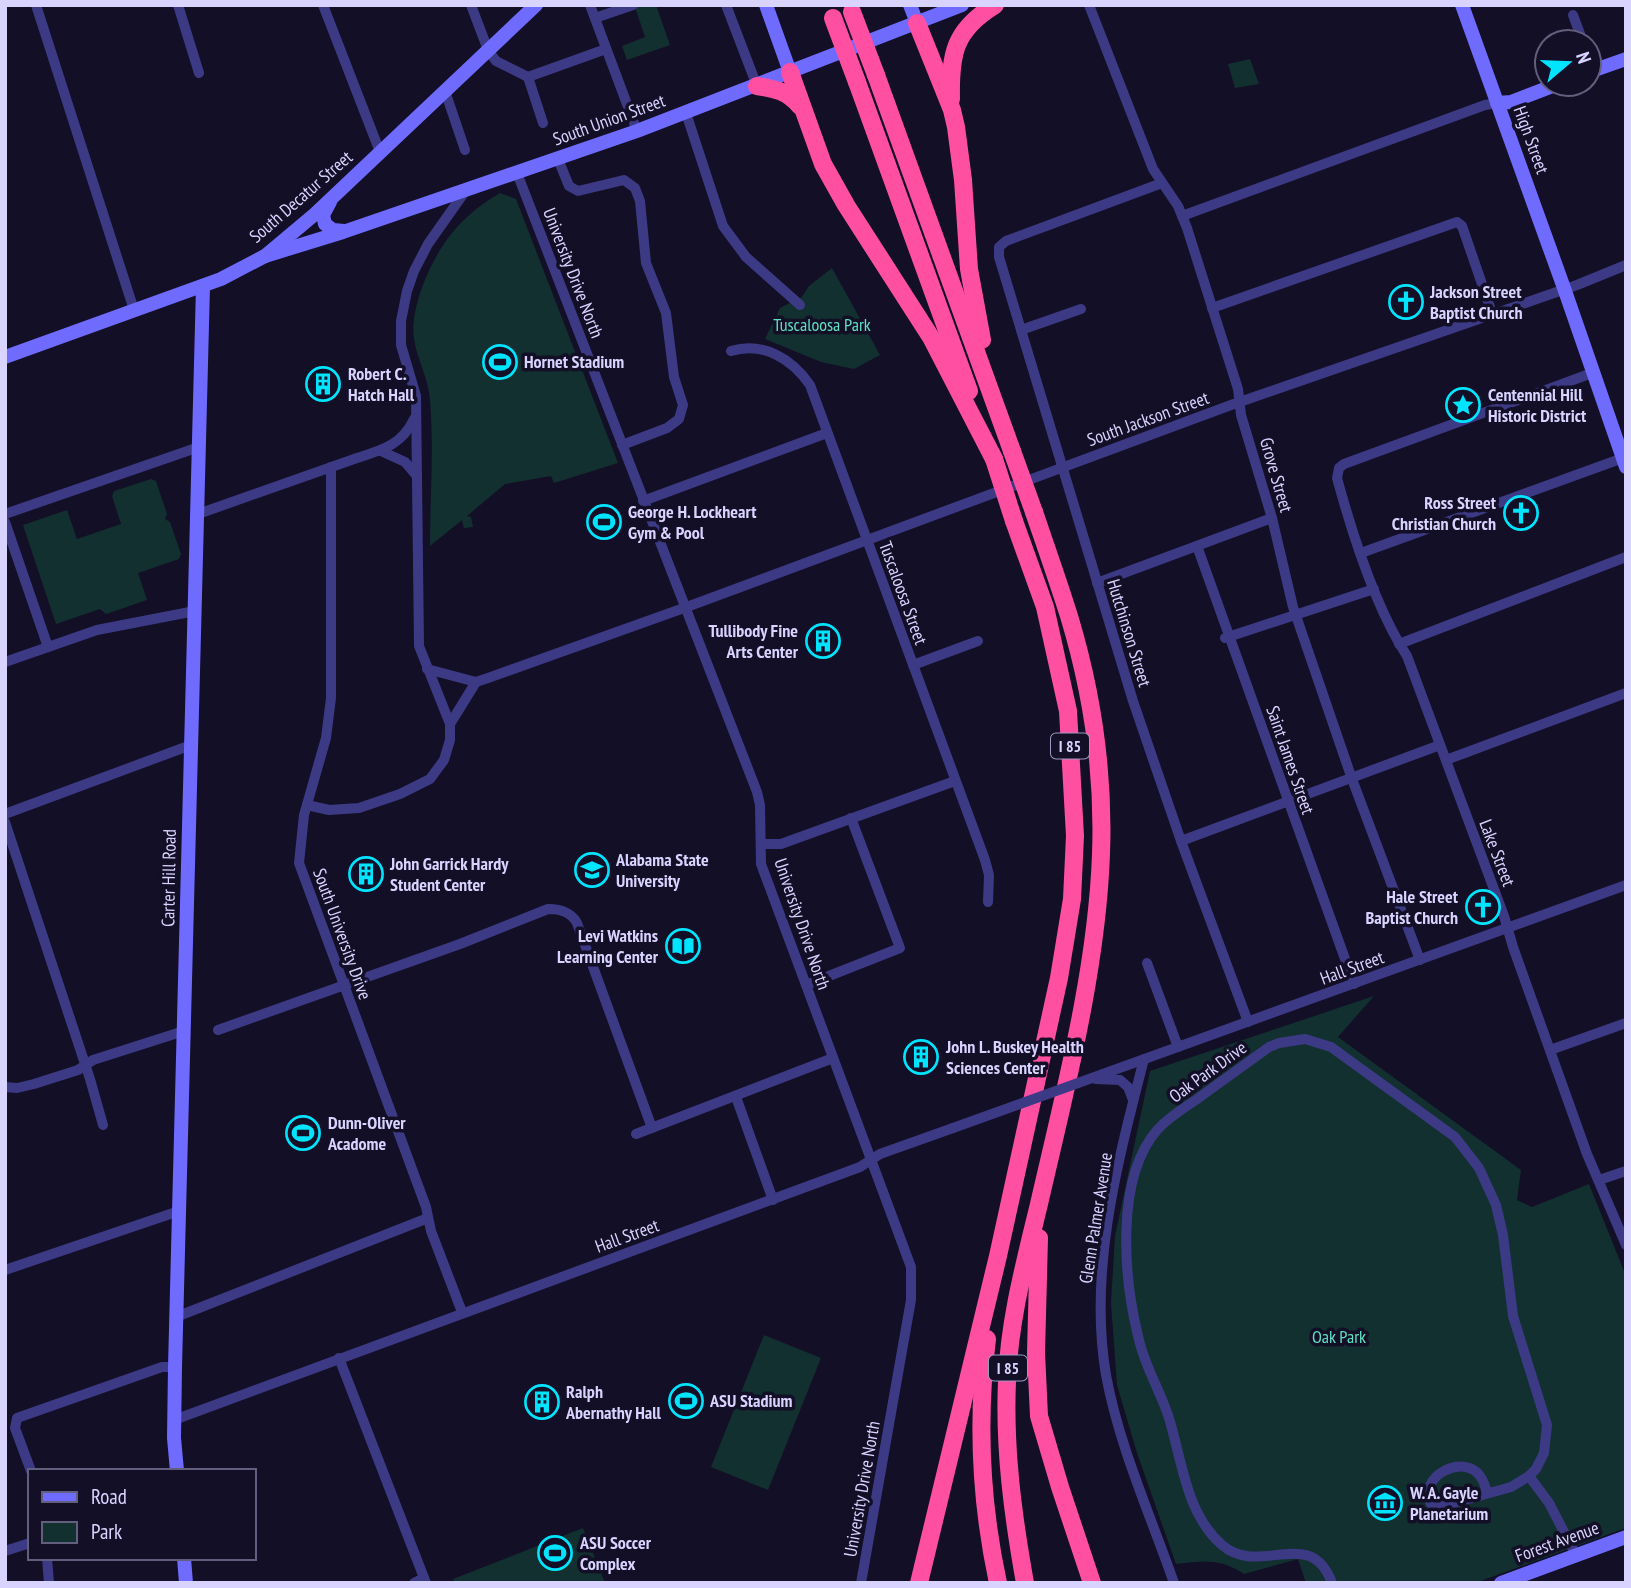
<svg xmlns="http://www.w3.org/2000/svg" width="1631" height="1588" viewBox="0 0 1631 1588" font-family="'PT Sans Narrow',sans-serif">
<rect width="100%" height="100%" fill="#130f26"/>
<!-- green -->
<g fill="#12302f">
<path d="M641,5H656L670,45L627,60L622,46L645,37L635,7Z"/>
<path d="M1250,59L1259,84L1235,88L1228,64Z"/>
<path d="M500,193L516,199L618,463L554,483L551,476L505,484L467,516L471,517L473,527L464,528L462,520L430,546C430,498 434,449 430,401C429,379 417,360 414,339C409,305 435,250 458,226C470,213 484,202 500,193Z"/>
<path d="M832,268L880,355L854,369L821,362L765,339L780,308L802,297L809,286Z"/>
<path d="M151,479L156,481L167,514L165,519L170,522L181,554L179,559L138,573L147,600L106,614L100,609L56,624L23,525L67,510L77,539L121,524L112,496L114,491Z"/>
<path d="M1374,996L1338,1037L1521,1170L1517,1200L1532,1207L1589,1184L1626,1276V1528L1475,1583H1306L1298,1559L1244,1574C1219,1558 1205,1561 1176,1564L1137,1453L1117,1385L1111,1303L1115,1236L1150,1071Z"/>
<path d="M764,1335L821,1358L768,1490L711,1467Z"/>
<path d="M583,1528L605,1583H455L453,1579Z"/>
</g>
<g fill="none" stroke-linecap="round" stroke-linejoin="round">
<!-- street -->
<g stroke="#3d3a85" stroke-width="10">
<path d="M36,5L134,310"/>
<path d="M178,5L199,73"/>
<path d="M323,5L380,152"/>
<path d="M471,5L488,50L496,61L528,77L543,123"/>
<path d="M590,5L637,131"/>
<path d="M726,5L757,86"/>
<path d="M1089,5L1153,169L1178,206L1187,228L1238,389L1241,415L1272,518L1293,607L1352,779L1420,960"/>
<path d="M1573,15L1583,42"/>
<path d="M595,18L633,5"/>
<path d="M1589,57L1594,70"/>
<path d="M528,77L606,49"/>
<path d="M445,91L465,150"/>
<path d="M686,113L723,226L746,257L800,305"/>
<path d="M558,159L569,186L578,191L624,180L635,188L640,201L646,263L666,313L674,377L683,405L679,419L667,428L622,445"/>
<path d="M517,173L757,792L760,805L761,864L911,1267V1300L861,1583"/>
<path d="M1162,183L1006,241L999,247V257L1133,701L1181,841L1248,1022"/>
<path d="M1182,216L1485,105L1497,103"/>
<path d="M1212,308L1457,222L1462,226L1492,313"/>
<path d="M1021,330L1081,309"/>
<path d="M731,351C763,341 792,359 810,385L985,860L989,875L988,902"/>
<path d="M1592,373L1344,464L1339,468L1337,478C1352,533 1376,609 1407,656L1504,916L1513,947L1587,1154L1626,1245"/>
<path d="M381,451L405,462L417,476"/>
<path d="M331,467V698L326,738L304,815L299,863L426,1207L431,1231L462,1312"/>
<path d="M643,501L827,433"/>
<path d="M5,514L199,447"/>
<path d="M198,514L357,458C382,450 402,445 414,419"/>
<path d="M5,522L48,647"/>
<path d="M1197,546L1354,984"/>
<path d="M1361,553L1623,458"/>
<path d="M1097,583L1272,518"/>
<path d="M1225,638L1374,589"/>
<path d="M1399,644L1626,557"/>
<path d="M5,662L97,630L195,611"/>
<path d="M913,665L978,641"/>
<path d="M427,669L476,682L488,678L684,608L1231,405L1577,285L1626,265"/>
<path d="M450,724L419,646L416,396L401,345V321L407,291L414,271L428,244L466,190"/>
<path d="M1446,760L1626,693"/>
<path d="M307,805L329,810L359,808L400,794L430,779L444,760L450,740V724L476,682"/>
<path d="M5,814L191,745"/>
<path d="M5,822L90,1079L103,1125"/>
<path d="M1181,841L1440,745"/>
<path d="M761,844H781L955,781"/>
<path d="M1147,963L1178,1047"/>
<path d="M806,985L900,948L851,818"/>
<path d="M218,1030L460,944L548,909C561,909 571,912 577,923L652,1128"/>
<path d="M1550,1050L1626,1023"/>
<path d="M1144,1059C1118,1161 1088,1270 1106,1375C1119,1446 1150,1514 1174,1583"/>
<path d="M1103,1074L1626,885"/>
<path d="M1096,1079L1120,1080L1128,1087L1133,1100"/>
<path d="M5,1087L17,1088L34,1084L78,1070L93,1060L184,1031"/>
<path d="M736,1097L773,1200"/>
<path d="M636,1134L833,1058"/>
<path d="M1599,1180L1626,1171"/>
<path d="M5,1270L179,1211"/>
<path d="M176,1317L428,1218"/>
<path d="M339,1358L426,1583"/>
<path d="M174,1420L860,1167L880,1154L953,1128"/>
<path d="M31,1471L15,1428L17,1418L162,1367H175"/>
<path d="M1529,1476L1549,1503L1576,1555"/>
<path d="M5,1551L30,1543"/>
<path d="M47,1558L49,1583"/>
<path d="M414,1583L424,1578"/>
<path d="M1332,1583C1310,1524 1260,1578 1222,1545C1185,1513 1182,1458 1168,1415C1159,1389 1145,1366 1139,1340C1124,1281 1114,1178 1158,1129C1170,1116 1186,1107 1200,1097C1223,1080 1246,1064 1269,1047L1279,1043L1305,1039L1331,1047L1455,1137L1479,1168L1496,1205L1503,1235L1513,1316L1547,1425L1544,1453L1536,1469L1529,1476L1511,1487L1443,1506L1431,1504C1417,1476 1464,1453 1480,1476C1484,1481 1485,1487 1487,1492"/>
</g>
<!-- secondary -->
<g stroke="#6f6bff" stroke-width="14">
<path d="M766,5L790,72"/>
<path d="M910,5L917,23"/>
<path d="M1462,5L1564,288L1626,467"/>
<path d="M1589,72L1626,59"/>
<path d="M1497,103L1511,102L1558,84"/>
<path d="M330,202L323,215L325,224L333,230L344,231"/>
<path d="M265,256L343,232L637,131L962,5"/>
<path d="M5,357L221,279L265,256L315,214L536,5"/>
<path d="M177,1471L174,1438L175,1367L203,286"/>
<path d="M184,1558L186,1583"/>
<path d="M1501,1583L1626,1537"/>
</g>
<!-- highway -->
<g stroke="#ff4fa3" stroke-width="18">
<path d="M917,23L952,110L956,127L963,180L969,269L982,340"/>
<path d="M790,72L823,164L846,205L932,339L994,459"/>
<path d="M876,75L1012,451"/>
<path d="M857,82L969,391"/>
<path d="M757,86C776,89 787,91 800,106"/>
<path d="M951,99C950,54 954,30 995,5"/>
<path d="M1039,1238L1036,1353L1039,1416L1060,1487L1092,1583"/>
<path d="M987,1339C977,1419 981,1504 998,1583"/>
<path d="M919,1583L998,1256L1059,978L1072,899L1075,836L1068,711L1045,607L1014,521"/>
<path d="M1025,1583C1013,1516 1004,1449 1007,1381C1009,1321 1025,1262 1039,1204C1065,1091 1097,969 1101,854C1104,774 1092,692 1069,616C1058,581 1046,547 1034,512"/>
</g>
<!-- street-bridge -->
<path stroke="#3d3a85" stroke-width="10" d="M953,1128L1103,1074"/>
<!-- highway-bridge -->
<g stroke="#ff4fa3" stroke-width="18">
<path d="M852,12L876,75"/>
<path d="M833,18L857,82"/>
<path d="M1012,451L1034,512"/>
<path d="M994,459L1014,521"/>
</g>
</g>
<!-- icons -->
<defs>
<g id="church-ring" transform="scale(1.75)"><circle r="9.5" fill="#130f26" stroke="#00e5ff" stroke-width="1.5"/><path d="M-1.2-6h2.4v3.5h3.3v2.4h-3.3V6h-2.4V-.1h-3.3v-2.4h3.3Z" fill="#00e5ff"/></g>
<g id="stadium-ring" transform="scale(1.75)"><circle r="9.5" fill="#130f26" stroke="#00e5ff" stroke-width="1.5"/><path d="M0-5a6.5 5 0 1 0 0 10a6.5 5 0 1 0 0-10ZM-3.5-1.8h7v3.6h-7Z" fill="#00e5ff"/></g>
<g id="building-ring" transform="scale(1.75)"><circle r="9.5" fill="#130f26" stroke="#00e5ff" stroke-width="1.5"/><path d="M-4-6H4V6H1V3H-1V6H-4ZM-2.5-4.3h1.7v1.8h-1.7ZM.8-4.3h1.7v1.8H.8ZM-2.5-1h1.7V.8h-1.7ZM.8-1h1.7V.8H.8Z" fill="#00e5ff"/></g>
<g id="sight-ring" transform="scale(1.75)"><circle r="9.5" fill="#130f26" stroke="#00e5ff" stroke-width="1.5"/><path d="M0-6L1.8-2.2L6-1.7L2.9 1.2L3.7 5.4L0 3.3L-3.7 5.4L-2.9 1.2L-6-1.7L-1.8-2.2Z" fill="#00e5ff"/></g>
<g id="university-ring" transform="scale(1.75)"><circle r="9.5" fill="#130f26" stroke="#00e5ff" stroke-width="1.5"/><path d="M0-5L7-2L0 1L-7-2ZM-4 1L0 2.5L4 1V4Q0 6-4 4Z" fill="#00e5ff"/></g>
<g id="library-ring" transform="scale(1.75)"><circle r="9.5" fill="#130f26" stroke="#00e5ff" stroke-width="1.5"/><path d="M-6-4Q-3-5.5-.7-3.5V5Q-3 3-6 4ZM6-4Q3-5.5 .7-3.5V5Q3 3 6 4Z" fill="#00e5ff"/></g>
<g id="museum-ring" transform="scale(1.75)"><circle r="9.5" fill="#130f26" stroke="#00e5ff" stroke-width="1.5"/><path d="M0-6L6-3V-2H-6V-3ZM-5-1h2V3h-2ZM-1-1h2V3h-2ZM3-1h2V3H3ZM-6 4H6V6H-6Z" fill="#00e5ff"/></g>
</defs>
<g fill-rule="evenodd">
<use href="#church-ring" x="1406" y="302"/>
<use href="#stadium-ring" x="500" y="362"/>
<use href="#building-ring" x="323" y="384"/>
<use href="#sight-ring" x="1463" y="405"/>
<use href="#church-ring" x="1521" y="513"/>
<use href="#stadium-ring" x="604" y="522"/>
<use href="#building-ring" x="823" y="641"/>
<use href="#university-ring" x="592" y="870"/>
<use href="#building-ring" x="366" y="874"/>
<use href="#church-ring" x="1483" y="907"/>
<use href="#library-ring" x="683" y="946"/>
<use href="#building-ring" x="921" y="1057"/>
<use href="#stadium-ring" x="303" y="1133"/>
<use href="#stadium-ring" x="686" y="1401"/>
<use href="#building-ring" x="542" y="1402"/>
<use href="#museum-ring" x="1385" y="1503"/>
<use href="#stadium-ring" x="555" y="1553"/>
</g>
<g text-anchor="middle" stroke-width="7" stroke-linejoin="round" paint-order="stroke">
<!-- shield labels -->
<g fill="#130f26" stroke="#9e99be" stroke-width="2">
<rect x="1051" y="733.5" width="38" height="25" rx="5"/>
<rect x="989" y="1355.5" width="38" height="25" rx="5"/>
</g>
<g font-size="16" font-weight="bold" fill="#d9d4ff">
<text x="1070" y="752">I 85</text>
<text x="1008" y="1374">I 85</text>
</g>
<!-- street labels -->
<g font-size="18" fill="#d9d4ff" stroke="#130f26">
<text transform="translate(609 120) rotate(-20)" y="6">South Union Street</text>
<text transform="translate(1531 140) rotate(70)" y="6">High Street</text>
<text transform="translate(301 197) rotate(-41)" y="6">South Decatur Street</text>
<text transform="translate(573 273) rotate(69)" y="6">University Drive North</text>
<text transform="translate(1148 419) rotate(-20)" y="6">South Jackson Street</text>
<text transform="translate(1276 475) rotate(74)" y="6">Grove Street</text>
<text transform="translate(903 593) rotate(70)" y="6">Tuscaloosa Street</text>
<text transform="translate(1129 633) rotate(73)" y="6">Hutchinson Street</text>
<text transform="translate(1290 760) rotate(71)" y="6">Saint James Street</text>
<text transform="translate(1497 853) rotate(69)" y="6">Lake Street</text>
<text transform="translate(169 878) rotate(-89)" y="6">Carter Hill Road</text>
<text transform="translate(802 924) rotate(71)" y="6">University Drive North</text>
<text transform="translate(342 934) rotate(70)" y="6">South University Drive</text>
<text transform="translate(1352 968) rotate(-20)" y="6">Hall Street</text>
<text transform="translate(1208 1072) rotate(-36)" y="6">Oak Park Drive</text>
<text transform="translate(1096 1218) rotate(-81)" y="6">Glenn Palmer Avenue</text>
<text transform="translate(627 1236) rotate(-20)" y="6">Hall Street</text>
<text transform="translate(862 1489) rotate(-80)" y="6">University Drive North</text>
<text transform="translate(1557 1542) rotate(-20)" y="6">Forest Avenue</text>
</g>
<!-- poi labels -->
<g font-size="18" font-weight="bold" fill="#d9d4ff" stroke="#130f26" text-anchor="start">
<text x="1430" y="298">Jackson Street<tspan x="1430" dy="21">Baptist Church</tspan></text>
<text x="524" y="368">Hornet Stadium</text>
<text x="348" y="380">Robert C.<tspan x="348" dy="21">Hatch Hall</tspan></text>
<text x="1488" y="401">Centennial Hill<tspan x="1488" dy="21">Historic District</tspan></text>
<text x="1496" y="509" text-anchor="end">Ross Street<tspan x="1496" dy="21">Christian Church</tspan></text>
<text x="628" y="518">George H. Lockheart<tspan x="628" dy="21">Gym &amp; Pool</tspan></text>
<text x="798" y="637" text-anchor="end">Tullibody Fine<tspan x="798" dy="21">Arts Center</tspan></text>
<text x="616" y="866">Alabama State<tspan x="616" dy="21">University</tspan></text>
<text x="390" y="870">John Garrick Hardy<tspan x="390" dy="21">Student Center</tspan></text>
<text x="1458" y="903" text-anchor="end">Hale Street<tspan x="1458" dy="21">Baptist Church</tspan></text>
<text x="658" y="942" text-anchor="end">Levi Watkins<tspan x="658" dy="21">Learning Center</tspan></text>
<text x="946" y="1053">John L. Buskey Health<tspan x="946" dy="21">Sciences Center</tspan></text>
<text x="328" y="1129">Dunn-Oliver<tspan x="328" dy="21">Acadome</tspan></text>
<text x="566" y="1398">Ralph<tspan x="566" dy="21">Abernathy Hall</tspan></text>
<text x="710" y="1407">ASU Stadium</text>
<text x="1410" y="1499">W. A. Gayle<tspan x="1410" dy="21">Planetarium</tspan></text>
<text x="580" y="1549">ASU Soccer<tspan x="580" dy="21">Complex</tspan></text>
</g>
<!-- park labels -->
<g font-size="18" fill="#5fe0c0" stroke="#130f26">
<text x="822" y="331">Tuscaloosa Park</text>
<text x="1339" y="1343">Oak Park</text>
</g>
</g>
<!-- border -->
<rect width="1631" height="1588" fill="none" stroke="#d9d4ff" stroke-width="14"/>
<!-- legend -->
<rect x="28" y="1469" width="228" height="91" fill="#130f26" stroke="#625e7d" stroke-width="2"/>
<rect x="42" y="1492" width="35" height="10" fill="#6f6bff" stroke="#625e7d" stroke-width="2"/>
<text x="91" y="1504" font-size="21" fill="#d9d4ff">Road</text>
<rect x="42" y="1522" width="35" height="21" fill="#12302f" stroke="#625e7d" stroke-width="2"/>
<text x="91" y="1539" font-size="21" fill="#d9d4ff">Park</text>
<!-- north arrow -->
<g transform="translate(1568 63) rotate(71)"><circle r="33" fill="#130f26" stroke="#625e7d" stroke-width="2"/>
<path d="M0-5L12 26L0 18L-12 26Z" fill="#00e5ff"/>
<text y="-10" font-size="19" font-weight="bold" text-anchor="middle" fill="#d9d4ff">N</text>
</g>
</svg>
